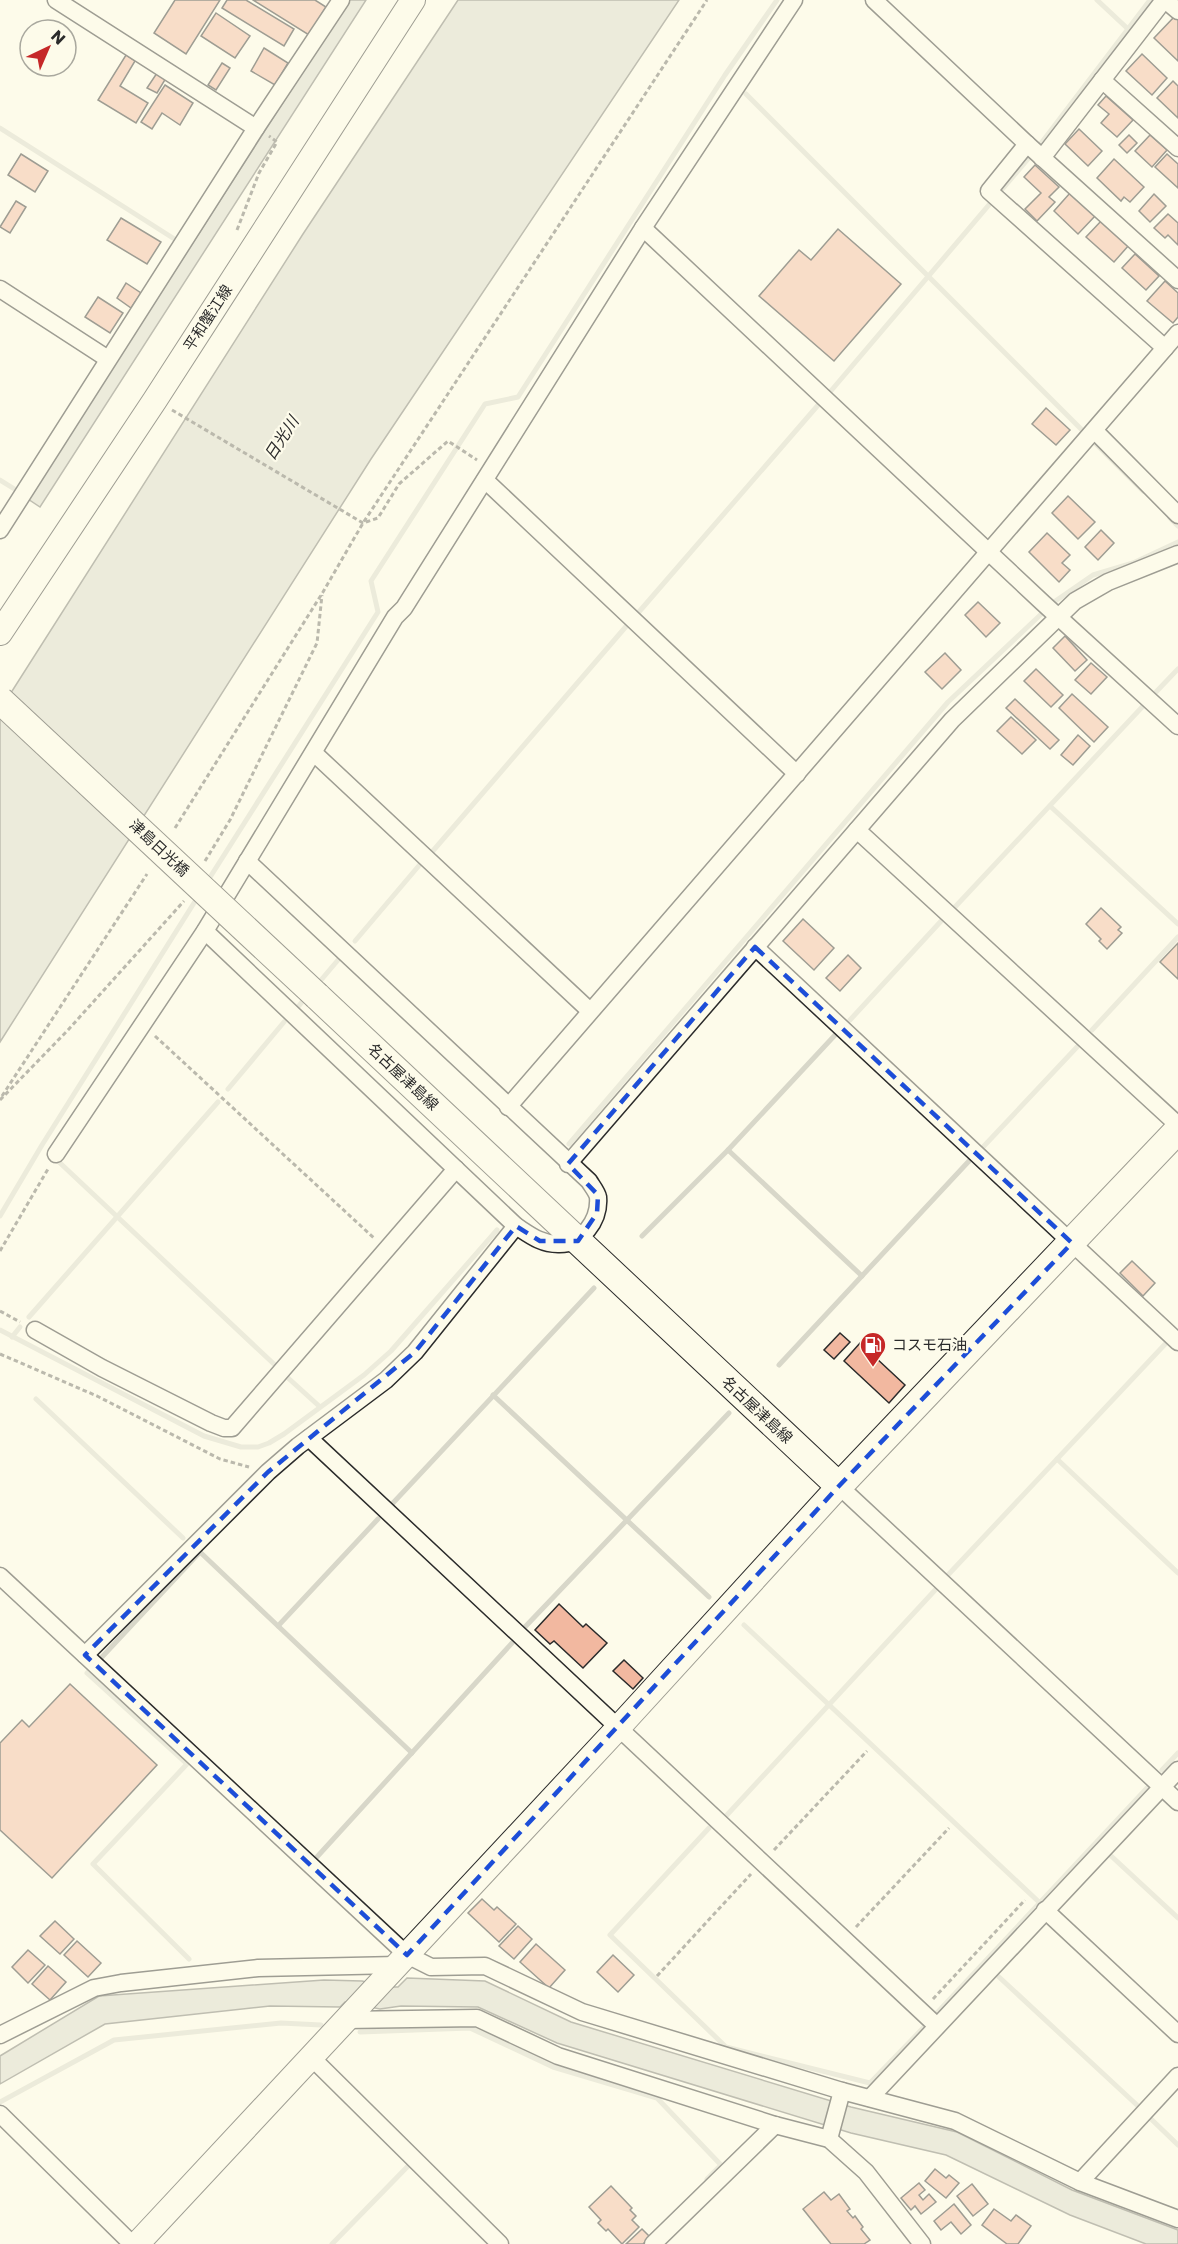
<svg xmlns="http://www.w3.org/2000/svg" width="1178" height="2244" viewBox="0 0 1178 2244" font-family="Poppins,'Noto Sans JP',sans-serif">
<rect width="100%" height="100%" fill="#fdfbea"/>
<!-- water -->
<g fill="#d8d7c9" stroke="#74746e" stroke-width="1.5">
<path d="M349,0H366L40,507L28,499Z"/>
<path d="M458,0H679L371,459L0,1042V710L303,234Z"/>
<path d="M407,1978L485,1981L571,2022L851,2107L957,2132L1072,2190L1178,2230V2244H1146L1070,2215L946,2155L851,2133L557,2043L478,2007L401,2006L380,2009L345,2002L340,2007L270,2006L105,2024L0,2084V2056L99,1996L324,1980L362,1981L388,1987H398Z"/>
</g>
<g fill="none" stroke-linecap="round" stroke-linejoin="round">
<!-- stream -->
<g stroke="#d8d7c9" stroke-width="5">
<path d="M1097,0L1128,29"/>
<path d="M746,94L1084,432"/>
<path d="M0,128L176,240"/>
<path d="M830,392L1039,146L1150,0"/>
<path d="M1095,443L1143,491"/>
<path d="M0,480L16,490"/>
<path d="M1170,518L1178,526"/>
<path d="M638,613L819,404"/>
<path d="M1156,692L1178,669"/>
<path d="M1050,806L1178,924"/>
<path d="M432,852L629,623"/>
<path d="M207,882L378,612L371,581L485,404L518,397L725,75L777,0"/>
<path d="M955,907L1144,705"/>
<path d="M355,941L422,862"/>
<path d="M316,986L338,960"/>
<path d="M298,1007L305,998"/>
<path d="M850,1020L943,919"/>
<path d="M1092,1030L1178,937"/>
<path d="M228,1089L284,1022"/>
<path d="M569,1144L948,702L1054,602L1093,575L1133,563L1178,542"/>
<path d="M984,1146L1077,1047"/>
<path d="M728,1150L862,1276"/>
<path d="M59,1162L276,1366"/>
<path d="M0,1216L42,1145L199,895"/>
<path d="M642,1236L728,1150L836,1034"/>
<path d="M29,1317L218,1102"/>
<path d="M0,1330L204,1436L241,1447H258L269,1443L284,1434L364,1375L391,1351L497,1230"/>
<path d="M12,1337L20,1327"/>
<path d="M779,1365L969,1161"/>
<path d="M287,1377L319,1406"/>
<path d="M493,1395L709,1597"/>
<path d="M36,1399L183,1538"/>
<path d="M1057,1459L1178,1573"/>
<path d="M393,1503L594,1288"/>
<path d="M947,1576L1168,1341"/>
<path d="M744,1625L1040,1903"/>
<path d="M278,1626L412,1753"/>
<path d="M524,1628L729,1413"/>
<path d="M102,1657L200,1552L278,1626L378,1519"/>
<path d="M90,1670L87,1673L187,1764L93,1864L189,1959"/>
<path d="M1162,1770L1178,1753"/>
<path d="M726,1816L937,1588"/>
<path d="M709,1828L610,1935L726,2047L870,2083L926,2025"/>
<path d="M1109,1854L1178,1918"/>
<path d="M316,1858L512,1643"/>
<path d="M999,1977L1138,2106"/>
<path d="M935,2015L1147,1788"/>
<path d="M360,2032L470,2028L553,2067L657,2098L721,2165L707,2179"/>
<path d="M0,2102L114,2040L281,2023L321,2025"/>
<path d="M1149,2117L1178,2145"/>
<path d="M332,2244L411,2163"/>
</g>
</g>
<!-- building -->
<g fill="#f2b8a0" stroke="#2b2b2b" stroke-width="1.5">
<path d="M175,0H220L186,54L154,33Z"/>
<path d="M227,0H246L294,29L284,46L222,8Z"/>
<path d="M253,0H315L326,7L309,35Z"/>
<path d="M216,13L250,36L235,58L201,36Z"/>
<path d="M1175,16L1178,18V61L1154,38Z"/>
<path d="M264,48L288,63L275,85L251,71Z"/>
<path d="M1142,54L1167,78L1152,95L1126,71Z"/>
<path d="M126,55L135,61L120,86L148,103L136,123L98,100Z"/>
<path d="M222,63L230,68L216,90L208,85Z"/>
<path d="M157,73L166,78L157,93L147,88Z"/>
<path d="M1173,81L1178,86V118L1157,98Z"/>
<path d="M165,85L193,103L180,125L162,113L152,129L141,122Z"/>
<path d="M1106,96L1133,120L1117,137L1101,123L1109,114L1098,105Z"/>
<path d="M1079,129L1102,151L1088,166L1065,144Z"/>
<path d="M1129,135L1137,143L1127,153L1119,145Z"/>
<path d="M1150,135L1167,150L1152,167L1135,151Z"/>
<path d="M21,154L48,171L35,192L8,175Z"/>
<path d="M1167,154L1178,164V188L1155,167Z"/>
<path d="M1114,159L1144,187L1130,202L1124,197L1121,201L1097,178Z"/>
<path d="M1035,165L1059,187L1049,197L1055,202L1037,221L1025,209L1041,193L1024,177Z"/>
<path d="M1070,193L1095,216L1078,234L1054,211Z"/>
<path d="M1154,194L1166,206L1150,222L1139,211Z"/>
<path d="M16,201L26,207L10,233L0,227Z"/>
<path d="M1168,214L1178,223V245L1168,235L1165,238L1154,228Z"/>
<path d="M121,218L161,242L147,264L107,240Z"/>
<path d="M1102,220L1129,245L1114,262L1086,237Z"/>
<path d="M838,229L901,284L834,361L759,296L799,250L811,260Z"/>
<path d="M1135,254L1159,276L1146,290L1122,268Z"/>
<path d="M1165,281L1178,293V317L1173,323L1147,301Z"/>
<path d="M126,283L141,293L131,308L117,298Z"/>
<path d="M98,297L123,313L110,333L85,317Z"/>
<path d="M1046,408L1070,430L1056,445L1032,424Z"/>
<path d="M1068,496L1095,522L1078,539L1052,513Z"/>
<path d="M1101,530L1114,543L1098,560L1085,547Z"/>
<path d="M1047,533L1070,555L1062,563L1070,570L1059,582L1029,552Z"/>
<path d="M978,602L1000,623L986,637L965,615Z"/>
<path d="M1065,636L1087,660L1075,671L1053,648Z"/>
<path d="M945,653L961,670L942,689L925,672Z"/>
<path d="M1091,663L1107,677L1091,694L1075,680Z"/>
<path d="M1036,669L1063,695L1051,707L1024,681Z"/>
<path d="M1072,694L1108,727L1094,742L1059,708Z"/>
<path d="M1015,699L1059,740L1050,749L1006,708Z"/>
<path d="M1011,717L1036,740L1022,754L997,731Z"/>
<path d="M1078,735L1090,746L1073,765L1061,755Z"/>
<path d="M1101,908L1121,927L1118,930L1122,933L1107,949L1099,941L1101,939L1086,924Z"/>
<path d="M803,919L834,948L814,970L783,941Z"/>
<path d="M1178,943V979L1160,962Z"/>
<path d="M848,955L861,968L840,991L826,978Z"/>
<path d="M1132,1261L1155,1283L1143,1296L1120,1273Z"/>
<path d="M840,1333L850,1342L834,1359L824,1350Z"/>
<path d="M860,1343L905,1385L889,1403L844,1361Z"/>
<path d="M559,1604L583,1627L586,1624L607,1643L583,1668L554,1641L550,1644L535,1630Z"/>
<path d="M624,1660L643,1678L633,1689L613,1671Z"/>
<path d="M70,1684L157,1765L52,1878L0,1830V1743L22,1720L29,1727Z"/>
<path d="M482,1899L494,1910L497,1907L516,1924L499,1942L468,1913Z"/>
<path d="M55,1921L74,1939L60,1954L40,1936Z"/>
<path d="M518,1926L532,1939L514,1959L499,1946Z"/>
<path d="M77,1941L101,1963L88,1977L64,1955Z"/>
<path d="M536,1944L565,1970L549,1988L520,1962Z"/>
<path d="M28,1950L45,1965L28,1983L12,1967Z"/>
<path d="M613,1955L634,1975L618,1992L597,1972Z"/>
<path d="M48,1966L66,1982L50,2000L32,1984Z"/>
<path d="M935,2169L946,2178L949,2175L959,2183L946,2198L925,2181Z"/>
<path d="M919,2183L925,2190L919,2195L923,2200L929,2194L936,2202L921,2214L915,2206L911,2210L901,2198Z"/>
<path d="M972,2184L988,2204L973,2216L957,2196Z"/>
<path d="M611,2186L632,2208L630,2210L636,2216L632,2220L639,2227L622,2244L608,2229L606,2231L598,2223L601,2220L589,2207Z"/>
<path d="M824,2192L831,2200L839,2194L850,2209L847,2211L853,2218L855,2216L863,2227L861,2229L870,2240L864,2244H831L803,2209Z"/>
<path d="M954,2204L971,2225L961,2234L951,2222L941,2230L934,2221Z"/>
<path d="M994,2209L1011,2221L1016,2215L1031,2226L1018,2244H1007L982,2225Z"/>
<path d="M642,2229L650,2237L643,2244H626Z"/>
</g>
<g fill="none" stroke-linecap="round" stroke-linejoin="round">
<!-- street casing -->
<g stroke="#2b2b2b" stroke-width="19">
<g id="street">
<path d="M56,0L256,128"/>
<path d="M874,0L1027,144L1178,280"/>
<path d="M1165,0L1178,11"/>
<path d="M1102,80L1178,148"/>
<path d="M1042,158L1164,0"/>
<path d="M643,228L1043,603L1178,726"/>
<path d="M0,289L108,359"/>
<path d="M1165,348L1178,333"/>
<path d="M1095,431L1178,515"/>
<path d="M485,480L797,774"/>
<path d="M0,530L256,128L341,0"/>
<path d="M314,753L590,1011"/>
<path d="M857,830L1178,1125"/>
<path d="M205,931L516,1226C530,1235 541,1244 558,1244C582,1245 600,1220 598,1197C597,1192 592,1186 589,1181L247,861"/>
<path d="M755,947L1178,1342"/>
<path d="M508,1107L1165,348L989,191L1027,144"/>
<path d="M56,1154L205,931L395,617L404,608L643,228L794,0"/>
<path d="M568,1164L952,720L1075,601L1108,582L1178,554"/>
<path d="M35,1330L102,1368L211,1423L224,1428H232L456,1169"/>
<path d="M309,1438L937,2026"/>
<path d="M839,1486L1178,1802"/>
<path d="M0,1576L407,1955L431,1967L485,1966L582,2012L842,2091L955,2121L1080,2182L1178,2219"/>
<path d="M85,1655L268,1472L298,1446L386,1380L415,1352L516,1226"/>
<path d="M1045,1910L1178,2034"/>
<path d="M345,2020L477,2018L558,2056L775,2125L829,2139L866,2172L922,2244"/>
<path d="M0,2035L94,1988L121,1983L258,1968L398,1965"/>
<path d="M311,2057L500,2244"/>
<path d="M870,2098L1178,1770"/>
<path d="M0,2114L132,2244"/>
<path d="M829,2139L842,2091"/>
<path d="M1080,2182L1178,2076"/>
<path d="M653,2244L775,2125"/>
</g>
</g>
<!-- secondary casing -->
<g stroke="#2b2b2b" stroke-width="26">
<g id="secondary">
<path d="M0,633L155,400L413,0"/>
<path d="M137,2244L618,1728L839,1486"/>
</g>
</g>
<!-- primary casing -->
<g stroke="#2b2b2b" stroke-width="29">
<path id="primary" d="M317,996L839,1486L1178,1130"/>
</g>
<!-- path -->
<g stroke="#6a6964" stroke-width="3" stroke-dasharray="4.5 3" stroke-linecap="butt">
<path d="M237,230L259,173L277,142L269,136"/>
<path d="M172,410L363,523L378,518L399,484L448,441L477,460"/>
<path d="M175,828L323,592L363,523L707,0"/>
<path d="M205,861L230,820L317,643L322,595"/>
<path d="M155,1036L375,1239"/>
<path d="M2,1096L147,874"/>
<path d="M0,1100L68,1030L184,901"/>
<path d="M0,1251L48,1169"/>
<path d="M0,1311L20,1322"/>
<path d="M0,1354L97,1396L220,1459L249,1467"/>
<path d="M774,1850L867,1751"/>
<path d="M856,1927L949,1828"/>
<path d="M657,1976L751,1874"/>
<path d="M933,1999L1025,1900"/>
</g>
<!-- street -->
<use href="#street" stroke="#fdfbea" stroke-width="16"/>
<!-- secondary -->
<use href="#secondary" stroke="#fdfbea" stroke-width="24"/>
<!-- primary -->
<use href="#primary" stroke="#fdfbea" stroke-width="27"/>
<!-- primary-bridge casing -->
<g stroke="#2b2b2b" stroke-width="29" stroke-linecap="butt">
<path id="primary-bridge" d="M0,700L317,996"/>
</g>
<!-- primary-bridge -->
<use href="#primary-bridge" stroke="#fdfbea" stroke-width="27"/>
</g>
<!-- marked area -->
<path d="M0 0H1178V2244H0ZM755,947L1072,1243L839,1486L407,1955L85,1655L268,1472L415,1352L516,1226L540,1241H578L597,1213L598,1195L568,1164Z" fill="#fdfbea" fill-opacity=".55" fill-rule="evenodd"/>
<path fill="none" stroke="#1d4ed8" stroke-width="4.5" stroke-dasharray="12 8" stroke-linejoin="round" d="M755,947L1072,1243L839,1486L407,1955L85,1655L268,1472L415,1352L516,1226L540,1241H578L597,1213L598,1195L568,1164Z"/>
<!-- icons -->
<defs>
<g id="fuel-pin" transform="scale(1.35)"><path d="M0 17L-7.5 6A9.5 9.5 0 1 1 7.5 6Z" fill="#c62828" stroke="#fdfbea"/><path d="M-5.5-6h7V0h2V4h1.3V-2.5L3-4.5l.8-.8L6-3V5H2.5V1h-1V6h-7ZM-4.2-4.7v3.2H.2V-4.7Z" fill="#fff"/></g>
</defs>
<g fill-rule="evenodd">
<use href="#fuel-pin" x="873" y="1345"/>
</g>
<g text-anchor="middle" stroke-width="4.5" stroke-linejoin="round" paint-order="stroke">
<!-- street labels -->
<g font-size="15" fill="#2b2b2b" stroke="#fdfbea">
<text transform="translate(208 318) rotate(-57)" y="5">平和蟹江線</text>
<text transform="translate(159 848) rotate(43)" y="5">津島日光橋</text>
<text transform="translate(403 1077) rotate(43)" y="5">名古屋津島線</text>
<text transform="translate(757 1410) rotate(43)" y="5">名古屋津島線</text>
</g>
<!-- poi labels -->
<g font-size="15" fill="#2b2b2b" stroke="#fdfbea" text-anchor="start">
<text x="892" y="1350">コスモ石油</text>
</g>
<!-- water labels -->
<g font-size="16" font-style="italic" fill="#2b2b2b" stroke="#fdfbea">
<text transform="translate(281 438) rotate(-57)" y="6">日光川</text>
</g>
</g>
<!-- north arrow -->
<g transform="translate(48 48) rotate(44)"><circle r="28" fill="#fdfbea" stroke="#a9a89e" stroke-width="1.5"/>
<path d="M0-4.5L10 22L0 15L-10 22Z" fill="#c62828"/>
<text y="-9" font-size="16" font-weight="bold" text-anchor="middle" fill="#2b2b2b">N</text>
</g>
</svg>
